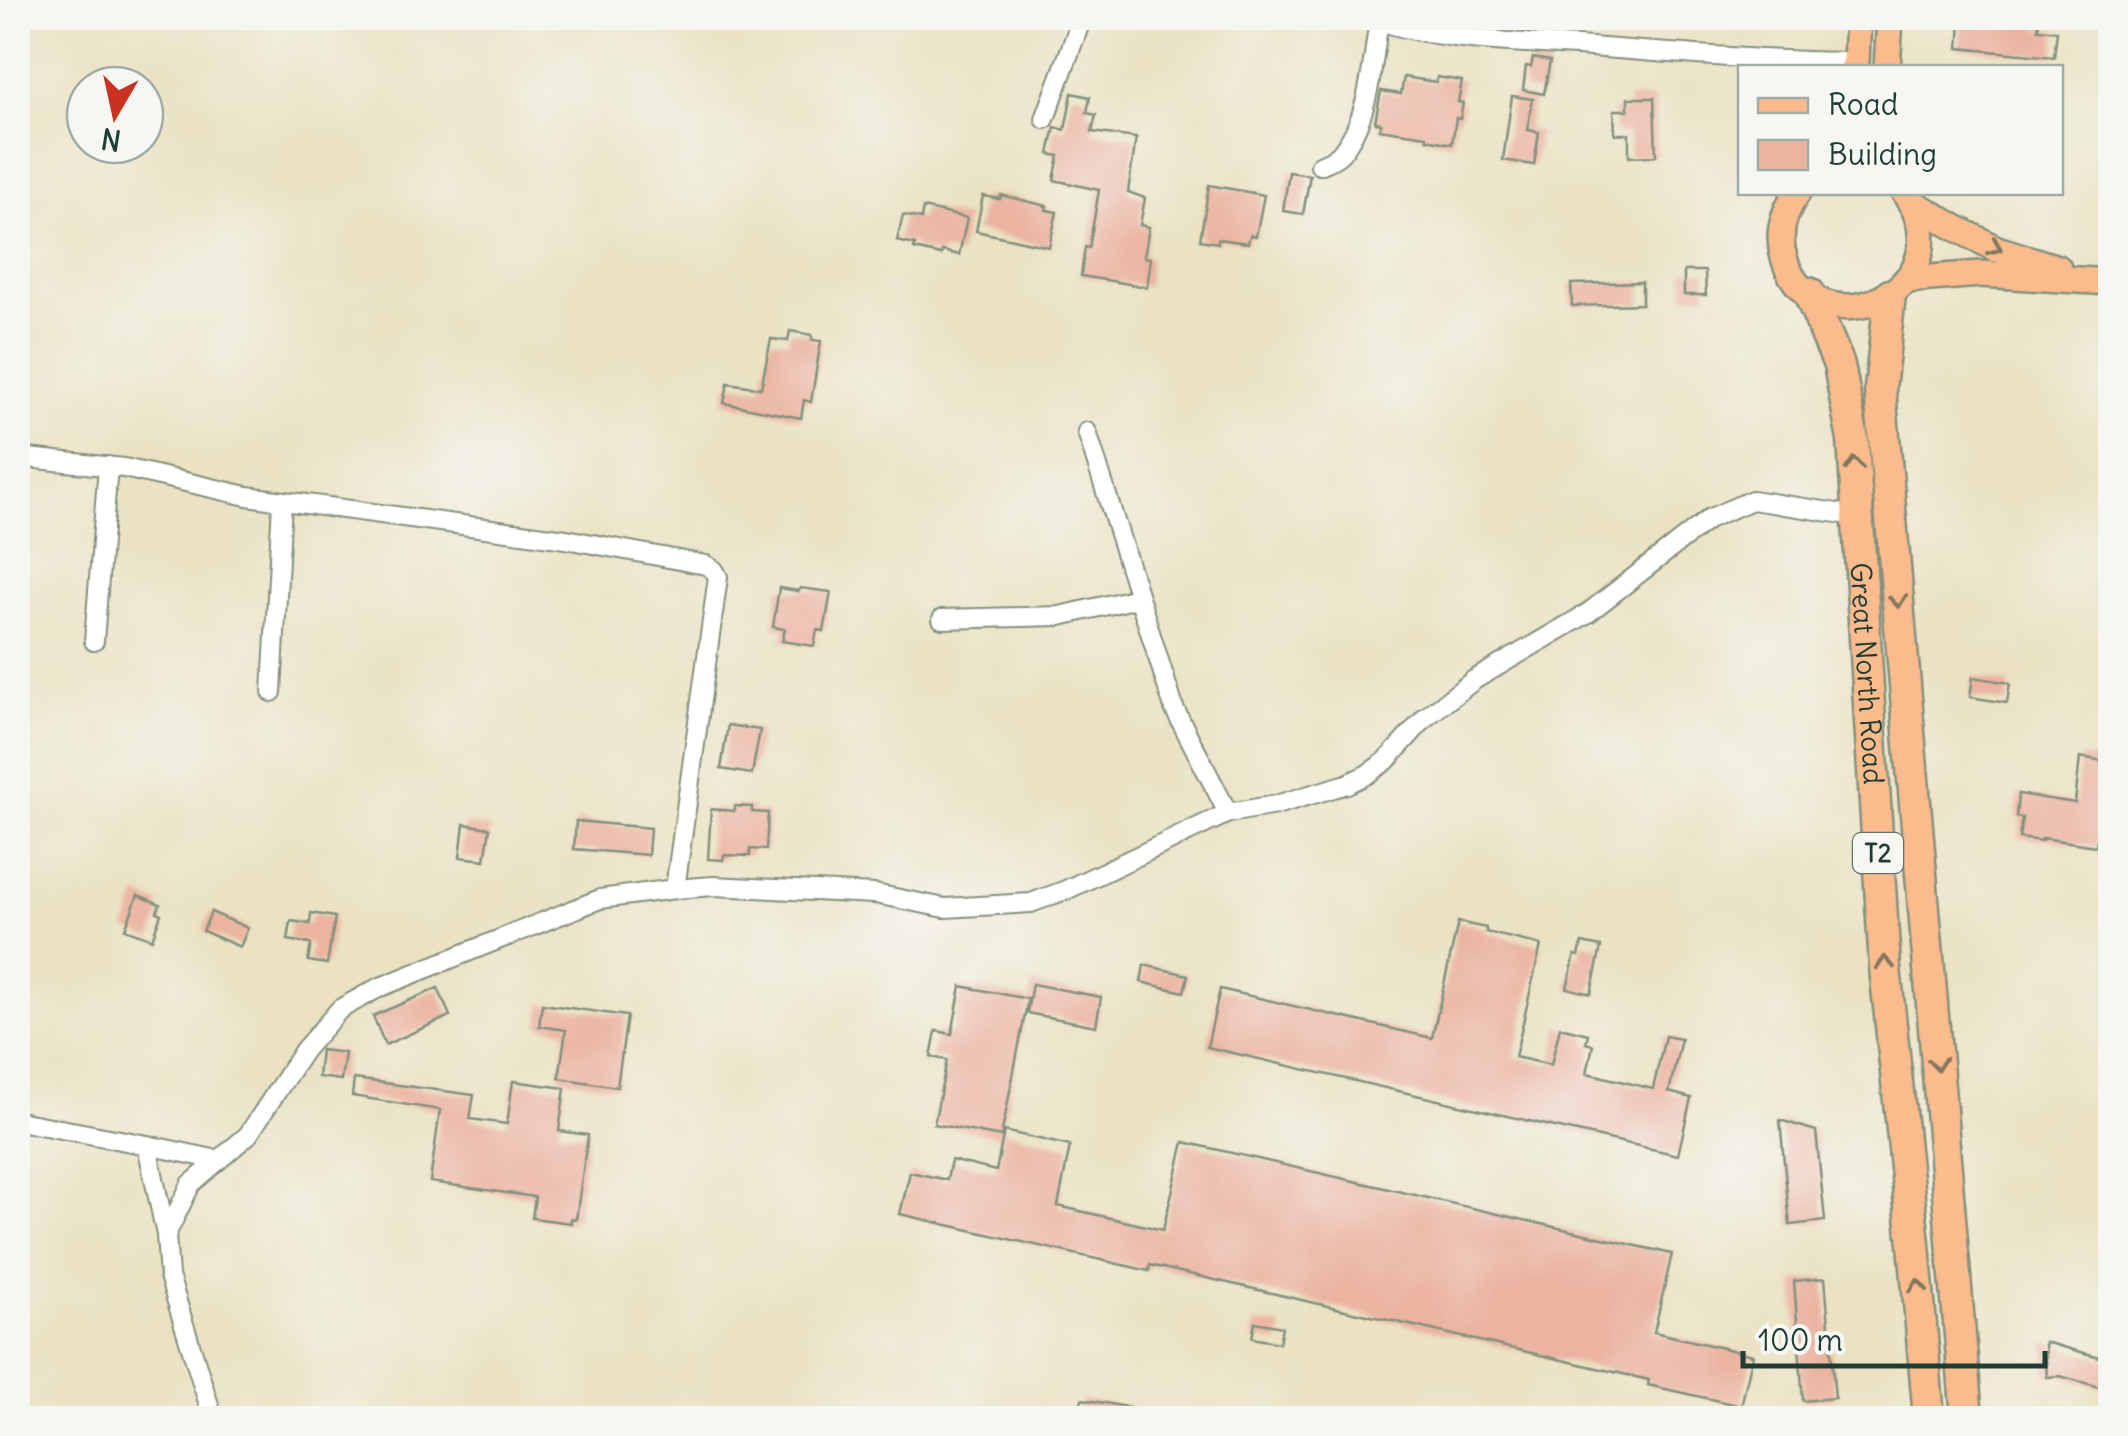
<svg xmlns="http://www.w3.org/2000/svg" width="2128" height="1436" viewBox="0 0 2128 1436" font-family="Delius,sans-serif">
<rect width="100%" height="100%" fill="#f6f6f2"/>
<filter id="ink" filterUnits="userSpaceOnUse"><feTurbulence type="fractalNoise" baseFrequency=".01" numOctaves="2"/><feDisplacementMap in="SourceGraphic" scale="20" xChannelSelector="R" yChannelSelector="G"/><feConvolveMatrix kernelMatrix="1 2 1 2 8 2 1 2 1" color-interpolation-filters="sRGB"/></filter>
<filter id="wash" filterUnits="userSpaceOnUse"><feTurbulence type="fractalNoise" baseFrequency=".0048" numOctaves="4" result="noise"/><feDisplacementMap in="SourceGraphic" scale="40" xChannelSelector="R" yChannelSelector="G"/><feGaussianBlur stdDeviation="2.25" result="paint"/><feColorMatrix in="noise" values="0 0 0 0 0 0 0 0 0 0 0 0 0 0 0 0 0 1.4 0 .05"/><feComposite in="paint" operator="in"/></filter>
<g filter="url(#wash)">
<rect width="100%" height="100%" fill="#eae2c3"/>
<g id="blocks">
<!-- building -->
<g fill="#ebb4a1">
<path d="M1975,18L2039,23L2038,29L2057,31L2054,57L1959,48L1961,23L1975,24Z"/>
<path d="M1533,58L1550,61L1544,94L1523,90L1526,66L1531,67Z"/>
<path d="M1404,77L1436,82L1437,77L1462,81L1458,102L1463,103L1460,119L1456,118L1452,144L1427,139V136L1379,129L1381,123L1375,122L1381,91L1401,94Z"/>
<path d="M1072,93L1090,97L1087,113L1096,115L1092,132L1136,138L1128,192L1145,198L1140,225L1149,227L1144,257L1151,258L1147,287L1081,276L1085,247L1089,248L1099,190L1054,180L1059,156L1049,154L1055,127L1065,130Z"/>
<path d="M1512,96L1533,99L1527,130L1539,132L1534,165L1503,160Z"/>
<path d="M1628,98H1654L1656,156L1629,157V134H1615L1614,110H1628Z"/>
<path d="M1289,172L1310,175L1303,214L1283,211Z"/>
<path d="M1209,185L1264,195L1256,236L1250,235L1248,243L1218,239V243L1200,240Z"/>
<path d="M1001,195L1047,206L1046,210L1057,212L1049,247L976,231L983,196L1000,199Z"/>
<path d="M923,208L967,218L959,255L942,251L941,255L914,249L915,245L897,241L903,215L921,219Z"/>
<path d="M1684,271H1705L1706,295H1684Z"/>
<path d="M1642,282V304L1572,306L1571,284Z"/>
<path d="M790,331L812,335V340L821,341L811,402L804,400L801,418L724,403L728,383L761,388L771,339L788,341Z"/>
<path d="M779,588L799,591L800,588L831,592L824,631L817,630L814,646L782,641L785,629L773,627Z"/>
<path d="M1973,677L2010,683L2007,703L1970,697Z"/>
<path d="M728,725L760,730L752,774L721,769Z"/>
<path d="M2080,757L2104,761L2103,770H2110V835L2098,833L2096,846L2042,838V841L2019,838L2022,818L2016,817L2018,794L2075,803Z"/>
<path d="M734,806L752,807V812L768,813L766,850L750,849V856L724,855L723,860L708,859L711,809L734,811Z"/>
<path d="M576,821L650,828L648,855L574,849Z"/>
<path d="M464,824L490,828L485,860L460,857Z"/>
<path d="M138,895L160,904L157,912L161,914L152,939L125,929Z"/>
<path d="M211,912L248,928L240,947L203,931Z"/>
<path d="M311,913L335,917L327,964L308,961L311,944L288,940L291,921L310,924Z"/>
<path d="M1458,922L1486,928V932L1541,945L1515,1057L1551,1065L1560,1027L1588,1034L1586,1043L1593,1045L1587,1073L1653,1089L1665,1036L1681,1039L1669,1092L1691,1098L1678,1155L1207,1047L1220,989L1432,1038Z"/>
<path d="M1582,943L1601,947L1591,994L1567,988L1575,955L1579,956Z"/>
<path d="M1144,965L1188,975L1184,992L1141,982Z"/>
<path d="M1032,984L1101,997L1096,1026L1027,1013Z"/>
<path d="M961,986L1028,999L1001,1137L934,1124L947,1060L931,1057L936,1031L952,1034Z"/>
<path d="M438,988L450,1016L385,1045L373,1016Z"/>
<path d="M542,1004L627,1016L617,1087L559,1078L566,1030L539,1026Z"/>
<path d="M321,1050L345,1053L341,1080L318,1077Z"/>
<path d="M354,1079L474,1095L470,1119L507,1124L513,1081L565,1088L559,1131L588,1135L576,1219L571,1218V1223L532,1218L535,1197L430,1182L440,1110L352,1096Z"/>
<path d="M1780,1120L1816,1131L1825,1221L1790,1225Z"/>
<path d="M1004,1131L1070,1146L1058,1206L1163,1230L1184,1142L1672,1254L1654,1332L1753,1355L1741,1406L1648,1385L1649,1380L1150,1265L1149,1271L900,1214L910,1172L947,1180L951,1160L996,1171Z"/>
<path d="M1825,1278L1835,1398L1803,1401L1794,1281Z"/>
<path d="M1255,1322L1282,1327L1279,1343L1252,1338Z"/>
<path d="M2045,1342L2110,1360V1390L2060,1376L2047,1377Z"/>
<path d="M1082,1399L1144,1410V1418H1078Z"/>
</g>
</g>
</g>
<g filter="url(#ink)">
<use href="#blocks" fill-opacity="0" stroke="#84907c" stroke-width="2.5"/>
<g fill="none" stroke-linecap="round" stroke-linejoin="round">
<!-- street casing -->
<g stroke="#84907c" stroke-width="22">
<g id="street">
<path d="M1371,18C1434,41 1512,42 1578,46C1670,53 1763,61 1856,62"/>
<path d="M1045,119L1082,18"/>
<path d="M1320,165C1328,161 1336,159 1341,153C1370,118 1372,63 1379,20"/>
<path d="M1087,432L1174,708L1228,813"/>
<path d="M18,457L124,468L247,496L566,539L706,565L714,570L718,577L675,889"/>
<path d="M942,619L1060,616L1138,598"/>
<path d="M94,641L108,466"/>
<path d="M272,692L282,501"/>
<path d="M18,1121L147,1145L166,1235"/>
<path d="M147,1145L218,1160"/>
<path d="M213,1418L169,1276L166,1235L191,1184L248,1135L304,1050L340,1009L378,988L600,899L675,889L713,886L875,894L945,908L1031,903L1066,890L1228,813L1276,805L1347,784L1366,775L1386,761L1426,717L1474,680L1588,613L1710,518L1752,500L1857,516"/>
</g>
</g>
<!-- primary casing -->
<g stroke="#84907c" stroke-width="30">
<g id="primary">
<path d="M1853,68L1856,62L1858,18"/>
<path d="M1887,68L1890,18"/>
<path d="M1798,192C1783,212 1777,234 1784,258C1814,358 1974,288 1904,192"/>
<path d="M1909,200L1954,227L1997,249L2058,268"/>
<path d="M1906,280L1980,274L2110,282"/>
</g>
</g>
<!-- highway casing -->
<g stroke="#84907c" stroke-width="35">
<g id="highway">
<path id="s1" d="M1809,293L1839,365L1853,440L1885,968L1914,1244L1929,1418"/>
<path d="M1890,295L1880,389L1967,1418"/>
</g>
</g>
<!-- street -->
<use href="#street" stroke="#fff" stroke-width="18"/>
<!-- primary -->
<use href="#primary" stroke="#fbbb8d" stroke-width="25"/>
<!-- highway -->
<use href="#highway" stroke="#fbbb8d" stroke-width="30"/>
</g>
<!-- one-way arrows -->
<defs><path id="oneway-chevron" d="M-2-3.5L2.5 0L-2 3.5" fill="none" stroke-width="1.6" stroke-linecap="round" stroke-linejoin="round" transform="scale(2.5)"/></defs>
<g stroke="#82765c">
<use href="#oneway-chevron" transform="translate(1995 247) rotate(23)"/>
<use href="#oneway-chevron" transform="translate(1854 464) rotate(-93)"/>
<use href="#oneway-chevron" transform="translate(1898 601) rotate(85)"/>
<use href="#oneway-chevron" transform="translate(1885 963) rotate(-94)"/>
<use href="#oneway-chevron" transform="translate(1937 1064) rotate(85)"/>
<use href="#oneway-chevron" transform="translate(1918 1286) rotate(-95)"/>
</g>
</g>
<g text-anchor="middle" stroke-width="10" stroke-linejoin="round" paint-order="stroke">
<!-- shield labels -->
<rect fill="#f6f6f2" stroke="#60746d" stroke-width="2.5" x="1853" y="833" width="50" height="40" rx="8"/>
<g font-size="25" font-weight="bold" fill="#1f3d34">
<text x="1878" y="862">T2</text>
</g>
<!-- street labels -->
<g font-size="28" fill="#1f3d34" stroke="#f6f6f2">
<text dy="10" stroke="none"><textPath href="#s1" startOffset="388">Great North Road</textPath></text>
</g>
</g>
<!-- margin -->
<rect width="2128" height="1436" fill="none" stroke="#f6f6f2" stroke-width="60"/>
<!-- legend -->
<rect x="1738" y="65" width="325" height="130" fill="#f6f6f2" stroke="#a0aca6" stroke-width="2.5"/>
<rect x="1758" y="98" width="50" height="15" fill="#fbbb8d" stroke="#a0aca6" stroke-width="2.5"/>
<text x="1828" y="115" font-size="30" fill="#1f3d34">Road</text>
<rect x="1758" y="140" width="50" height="30" fill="#ebb4a1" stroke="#a0aca6" stroke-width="2.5"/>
<text x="1828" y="165" font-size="30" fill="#1f3d34">Building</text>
<!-- north arrow -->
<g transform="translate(115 115) rotate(189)"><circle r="48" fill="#f6f6f2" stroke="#a0aca6" stroke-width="2.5"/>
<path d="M0-8L18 38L0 25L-18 38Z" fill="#c8321e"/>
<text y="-15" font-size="28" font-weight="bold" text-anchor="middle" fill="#1f3d34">N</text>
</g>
<!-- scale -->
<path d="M1743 1351v15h302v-15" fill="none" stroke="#1f3d34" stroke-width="5"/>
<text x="1758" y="1351" font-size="30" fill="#1f3d34" stroke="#f6f6f2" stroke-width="8" paint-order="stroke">100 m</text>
</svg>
